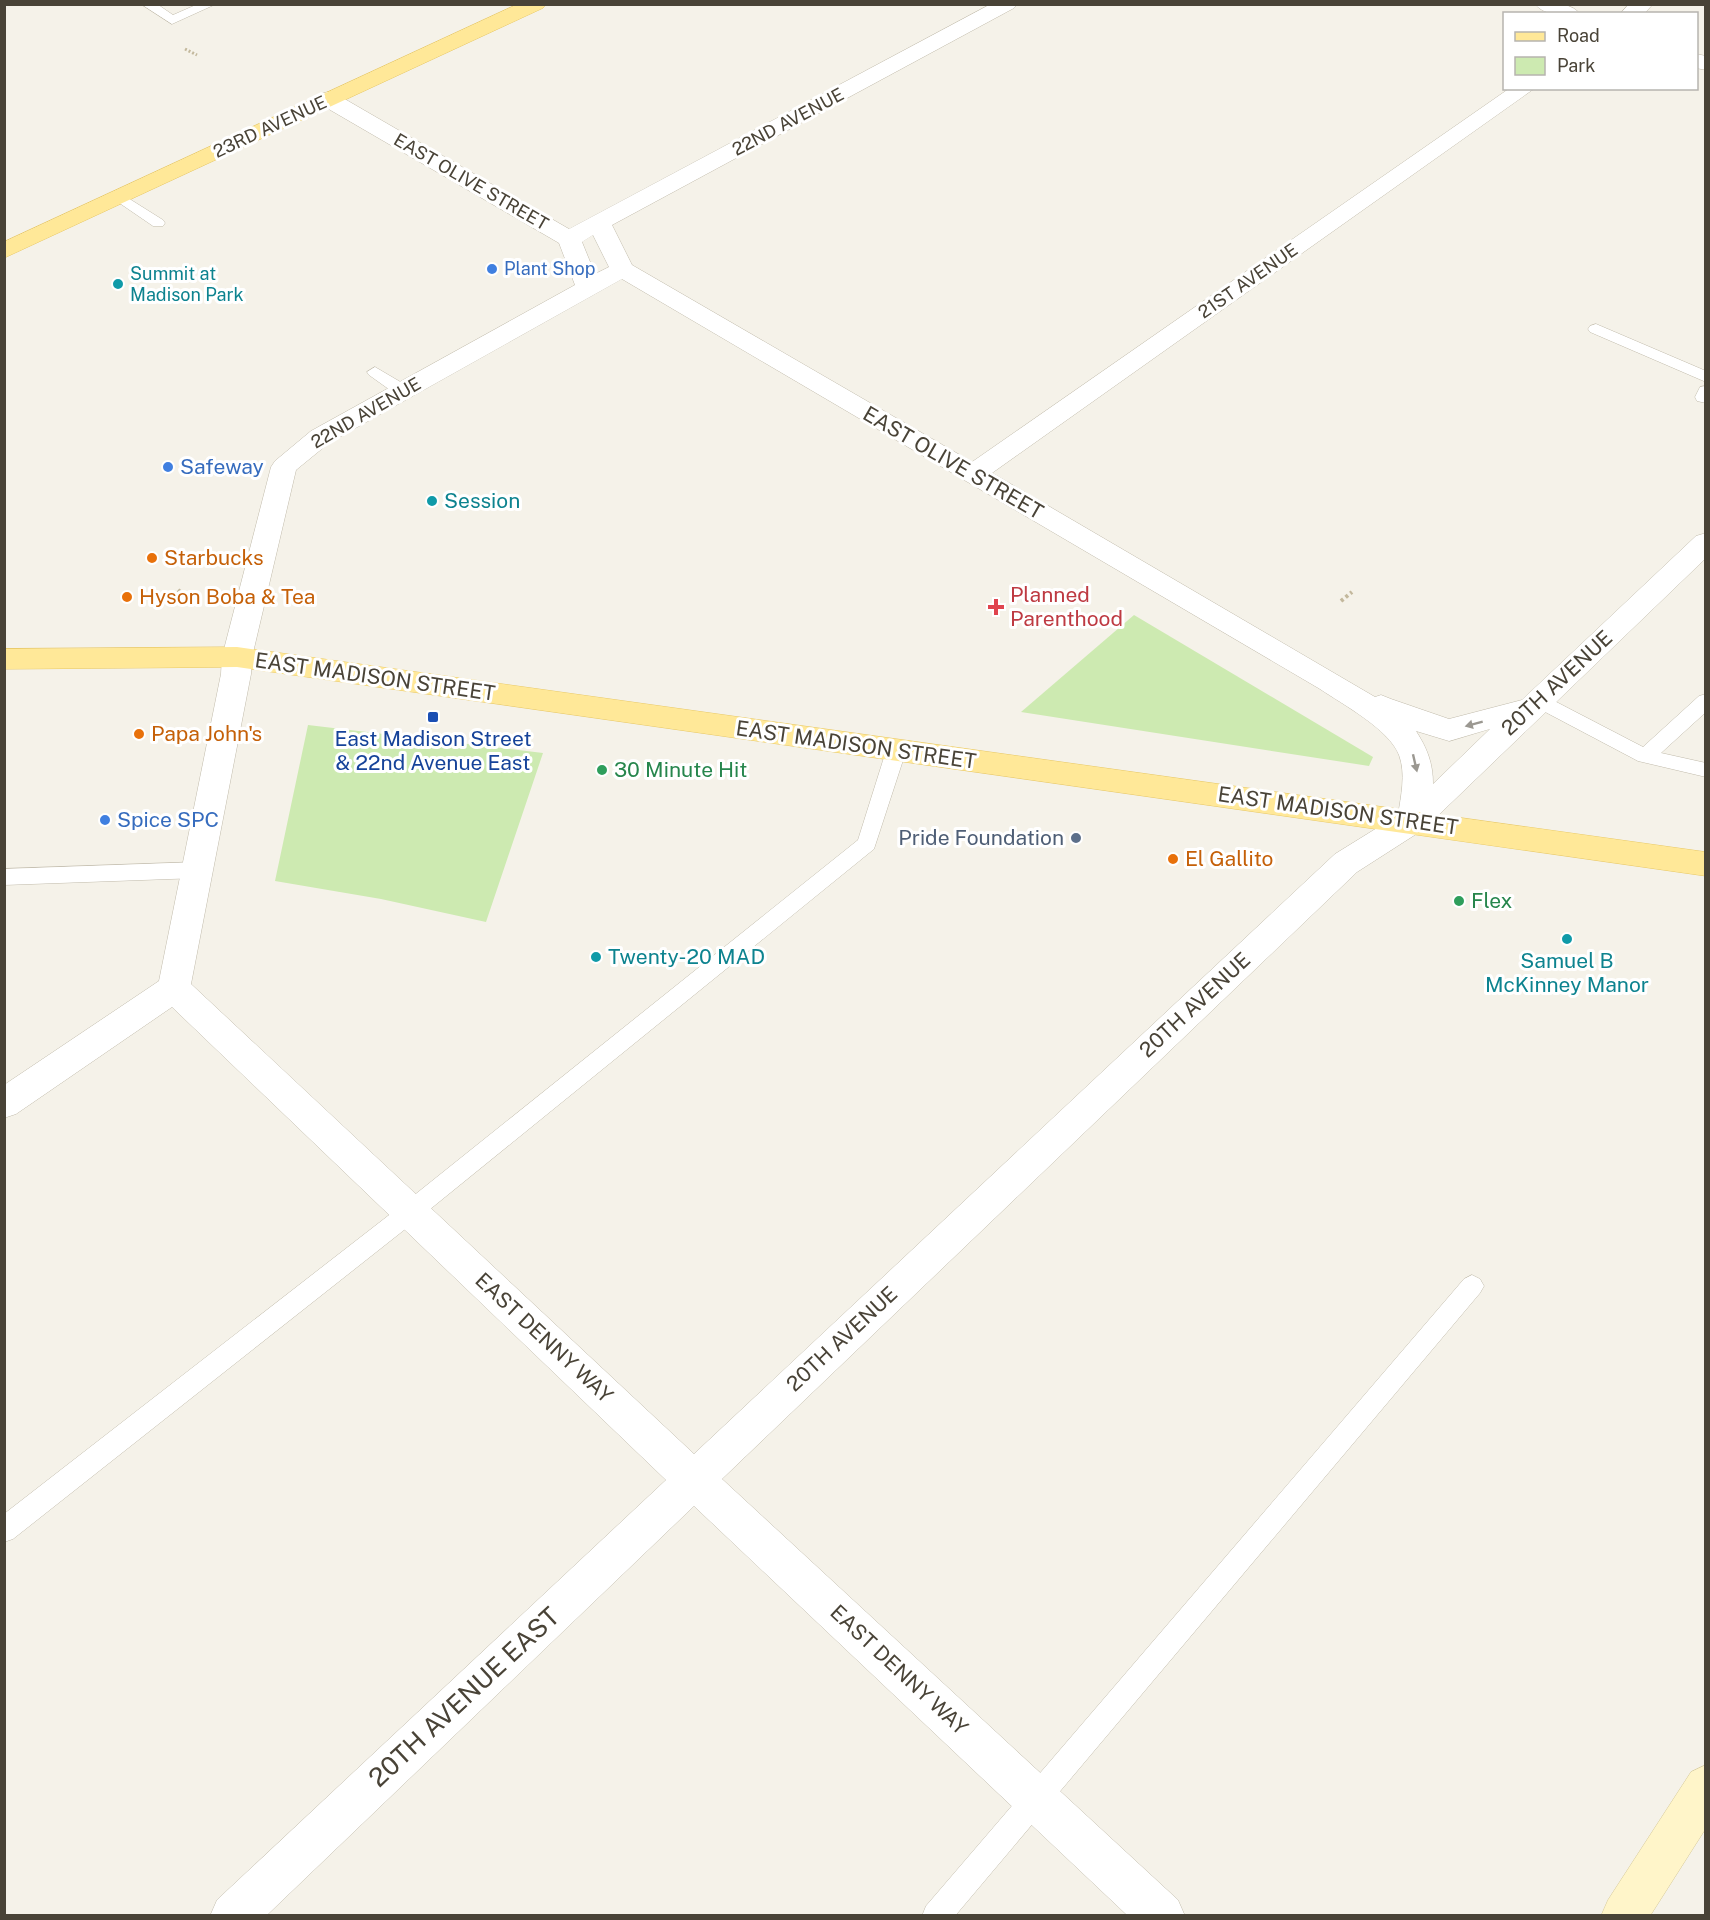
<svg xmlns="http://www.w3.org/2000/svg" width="1710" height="1920" viewBox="0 0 1710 1920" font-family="'Public Sans',sans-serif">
<rect width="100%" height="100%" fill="#f5f2e9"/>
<!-- green -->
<g fill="#cdeab1">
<path d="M1134,615L1373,757L1369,766L1021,712Z"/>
<path d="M308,725L543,753L486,922L381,899L275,881Z"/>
</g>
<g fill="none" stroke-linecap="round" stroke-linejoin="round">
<!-- lane casing -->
<g stroke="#c1bbab" stroke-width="1">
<g id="lane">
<path d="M141,4H157L173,15L198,4H216L172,24Z"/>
<path d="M120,193L163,220L165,223L163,226H153L115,200L113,197L115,194Z"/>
<path d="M1596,324L1706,371V382L1590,332L1588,329L1590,326Z"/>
<path d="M375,367L409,387L411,391L409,395H397L369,375L367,372Z"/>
<path d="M1706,386V403L1697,401L1695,397L1700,387Z"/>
<path d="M1539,693L1643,747L1699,696L1706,694V712L1661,753L1706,763V777L1638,761L1532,705L1530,700L1532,695Z"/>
<path d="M896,744L903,746L906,751L874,849L418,1219L13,1539L4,1542V1514L402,1205L858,840L886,751L889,746Z"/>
<path d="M198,862L205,865L208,870L205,875L198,878L4,885V869Z"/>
<path d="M1472,1275L1480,1279L1484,1286L1480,1293L955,1916H922L926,1906L1464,1279Z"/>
</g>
</g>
<!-- street casing -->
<g stroke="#c1bbab" stroke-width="1">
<g id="street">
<path d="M991,4H1017L1014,8L612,225L632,265L972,462L1510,88H1535L992,473L1375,697L1381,695L1391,699L1449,719L1522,700L1696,536L1706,533V558L1424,829L1357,872L722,1479L1178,1900L1185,1916H1128L694,1506L266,1916H210L217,1900L666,1480L172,1007L16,1114L4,1118V1085L159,981L221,674L222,657L271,467L275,461L311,431L575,285L559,243L320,104L317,99L320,94L328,92L336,94L569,229ZM593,235L609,267L595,274L582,242ZM622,279L1320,689C1342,704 1389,729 1399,755C1406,774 1401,796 1398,815L1335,854L694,1454L191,984L251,674L252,657L296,470L329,443ZM1490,729L1433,784C1433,763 1427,748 1416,731L1449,741Z"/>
<path d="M1535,4C1550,4 1570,1 1580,14C1565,14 1545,17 1535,4Z"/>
<path d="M1629,4H1653L1644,14H1620Z"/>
<path d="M1696,54L1706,56V70L1696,68Z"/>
</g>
</g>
<!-- secondary casing -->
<g stroke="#d6c998" stroke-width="1">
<path id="secondary" d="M1706,1765V1828L1650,1916H1601L1608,1900L1691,1772Z"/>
</g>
<!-- primary casing -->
<g stroke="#e8c865" stroke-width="1">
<g id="primary">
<path d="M518,4H546L543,8L4,258V242Z"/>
<path d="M237,647L1706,852V876L237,667L4,669V649Z"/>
</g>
</g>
<!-- path-far1 -->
<path stroke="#c3b89c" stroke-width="3" stroke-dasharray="2 2" stroke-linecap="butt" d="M185,49L197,55"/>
<!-- path -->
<g stroke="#c3b89c" stroke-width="4" stroke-dasharray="3 3" stroke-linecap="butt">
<path d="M178,590L197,605"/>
<path d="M1341,601L1352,592"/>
</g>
<!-- lane -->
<use href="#lane" fill="#fff" fill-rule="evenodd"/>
<!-- street -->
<use href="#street" fill="#fff" fill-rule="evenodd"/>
<!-- secondary -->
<use href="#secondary" fill="#fff5c9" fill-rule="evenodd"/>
<!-- primary -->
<use href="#primary" fill="#ffe898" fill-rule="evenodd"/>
</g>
<!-- one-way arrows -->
<defs><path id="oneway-solid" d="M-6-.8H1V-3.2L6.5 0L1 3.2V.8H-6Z" transform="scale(1.5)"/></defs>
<g fill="#9b9891">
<use href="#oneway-solid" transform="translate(1474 724) rotate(165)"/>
<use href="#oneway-solid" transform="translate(1415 763) rotate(77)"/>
</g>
<!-- markers -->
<g fill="#3f7fe0" stroke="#fff" stroke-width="2">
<circle cx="492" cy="269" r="6"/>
<circle cx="168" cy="467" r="6"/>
<circle cx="105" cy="820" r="6"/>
</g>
<g fill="#0f9aa8" stroke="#fff" stroke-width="2">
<circle cx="118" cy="284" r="6"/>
<circle cx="432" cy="501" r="6"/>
<circle cx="1567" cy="939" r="6"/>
<circle cx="596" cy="957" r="6"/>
</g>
<g fill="#e8710a" stroke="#fff" stroke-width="2">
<circle cx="152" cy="558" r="6"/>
<circle cx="127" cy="597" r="6"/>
<circle cx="139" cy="734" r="6"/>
<circle cx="1173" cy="859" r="6"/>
</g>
<path fill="#e0444e" stroke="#fff" stroke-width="2" d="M993 598h6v6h6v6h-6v6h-6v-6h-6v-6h6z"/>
<rect fill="#1a4fb4" stroke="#fff" stroke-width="2" x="427" y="711" width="12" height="12" rx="3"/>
<g fill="#2e9e5b" stroke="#fff" stroke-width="2">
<circle cx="602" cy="770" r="6"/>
<circle cx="1459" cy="901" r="6"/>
</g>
<circle fill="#5c6f8a" stroke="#fff" stroke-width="2" cx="1076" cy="838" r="6"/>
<g text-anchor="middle" stroke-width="6" stroke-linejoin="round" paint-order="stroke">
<!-- far-street labels -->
<g font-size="18" fill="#494337" stroke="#fff">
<text transform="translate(788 122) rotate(-28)" y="6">22ND AVENUE</text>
<text transform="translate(270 127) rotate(-25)" y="6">23RD AVENUE</text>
<text transform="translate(471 182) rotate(30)" y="6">EAST OLIVE STREET</text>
<text transform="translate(1248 281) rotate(-35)" y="6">21ST AVENUE</text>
<text transform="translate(366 413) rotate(-30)" y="6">22ND AVENUE</text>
</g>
<!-- far-shop labels -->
<g font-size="18" fill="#366cbe" stroke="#fff" text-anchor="start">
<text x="504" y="275">Plant Shop</text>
</g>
<!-- far-culture labels -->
<g font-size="18" fill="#0d838f" stroke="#fff" text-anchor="start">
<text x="130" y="280">Summit at<tspan x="130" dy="21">Madison Park</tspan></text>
</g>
<!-- street labels -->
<g font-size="21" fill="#494337" stroke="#fff">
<text transform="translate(953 463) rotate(30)" y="7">EAST OLIVE STREET</text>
<text transform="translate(375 677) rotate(8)" y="7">EAST MADISON STREET</text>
<text transform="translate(1557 683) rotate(-43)" y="7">20TH AVENUE</text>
<text transform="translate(856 745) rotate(8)" y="7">EAST MADISON STREET</text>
<text transform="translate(1338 811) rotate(8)" y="7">EAST MADISON STREET</text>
<text transform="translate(1195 1005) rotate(-43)" y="7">20TH AVENUE</text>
<text transform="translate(544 1338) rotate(43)" y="7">EAST DENNY WAY</text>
<text transform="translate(842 1339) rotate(-43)" y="7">20TH AVENUE</text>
<text transform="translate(899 1670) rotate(43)" y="7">EAST DENNY WAY</text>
</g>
<!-- shop labels -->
<g font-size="21" fill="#366cbe" stroke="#fff" text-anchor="start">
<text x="180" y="474">Safeway</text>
<text x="117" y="827">Spice SPC</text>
</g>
<!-- culture labels -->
<g font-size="21" fill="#0d838f" stroke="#fff" text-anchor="start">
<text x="444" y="508">Session</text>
<text x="608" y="964">Twenty-20 MAD</text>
<text x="1567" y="968" text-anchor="middle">Samuel B<tspan x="1567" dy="24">McKinney Manor</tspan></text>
</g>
<!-- food labels -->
<g font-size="21" fill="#c56008" stroke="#fff" text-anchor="start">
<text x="164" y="565">Starbucks</text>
<text x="139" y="604">Hyson Boba &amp; Tea</text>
<text x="151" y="741">Papa John's</text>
<text x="1185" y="866">El Gallito</text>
</g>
<!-- health labels -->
<g font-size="21" fill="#be3a42" stroke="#fff" text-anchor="start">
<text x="1010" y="602">Planned<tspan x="1010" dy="24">Parenthood</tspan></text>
</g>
<!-- transit labels -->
<g font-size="21" fill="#164399" stroke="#fff">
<text x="433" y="746">East Madison Street<tspan x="433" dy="24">&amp; 22nd Avenue East</tspan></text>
</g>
<!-- leisure labels -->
<g font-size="21" fill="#27864d" stroke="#fff" text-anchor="start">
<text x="614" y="777">30 Minute Hit</text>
<text x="1471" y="908">Flex</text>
</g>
<!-- service labels -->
<g font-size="21" fill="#4e5e75" stroke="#fff" text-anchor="end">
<text x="1064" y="845">Pride Foundation</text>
</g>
<!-- near-street labels -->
<g font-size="26" fill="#494337" stroke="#fff">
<text transform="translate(464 1697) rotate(-43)" y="9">20TH AVENUE EAST</text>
</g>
</g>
<!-- border -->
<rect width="1710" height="1920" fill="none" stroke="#494337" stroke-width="12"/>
<!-- legend -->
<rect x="1503" y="12" width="195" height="78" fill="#ffffff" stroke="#b6b4af" stroke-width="1.5"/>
<rect x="1515" y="32" width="30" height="9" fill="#ffe898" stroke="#b6b4af" stroke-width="1.5"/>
<text x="1557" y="42" font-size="18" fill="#494337">Road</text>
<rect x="1515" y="57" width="30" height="18" fill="#cdeab1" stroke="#b6b4af" stroke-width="1.5"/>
<text x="1557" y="72" font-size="18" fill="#494337">Park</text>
</svg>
